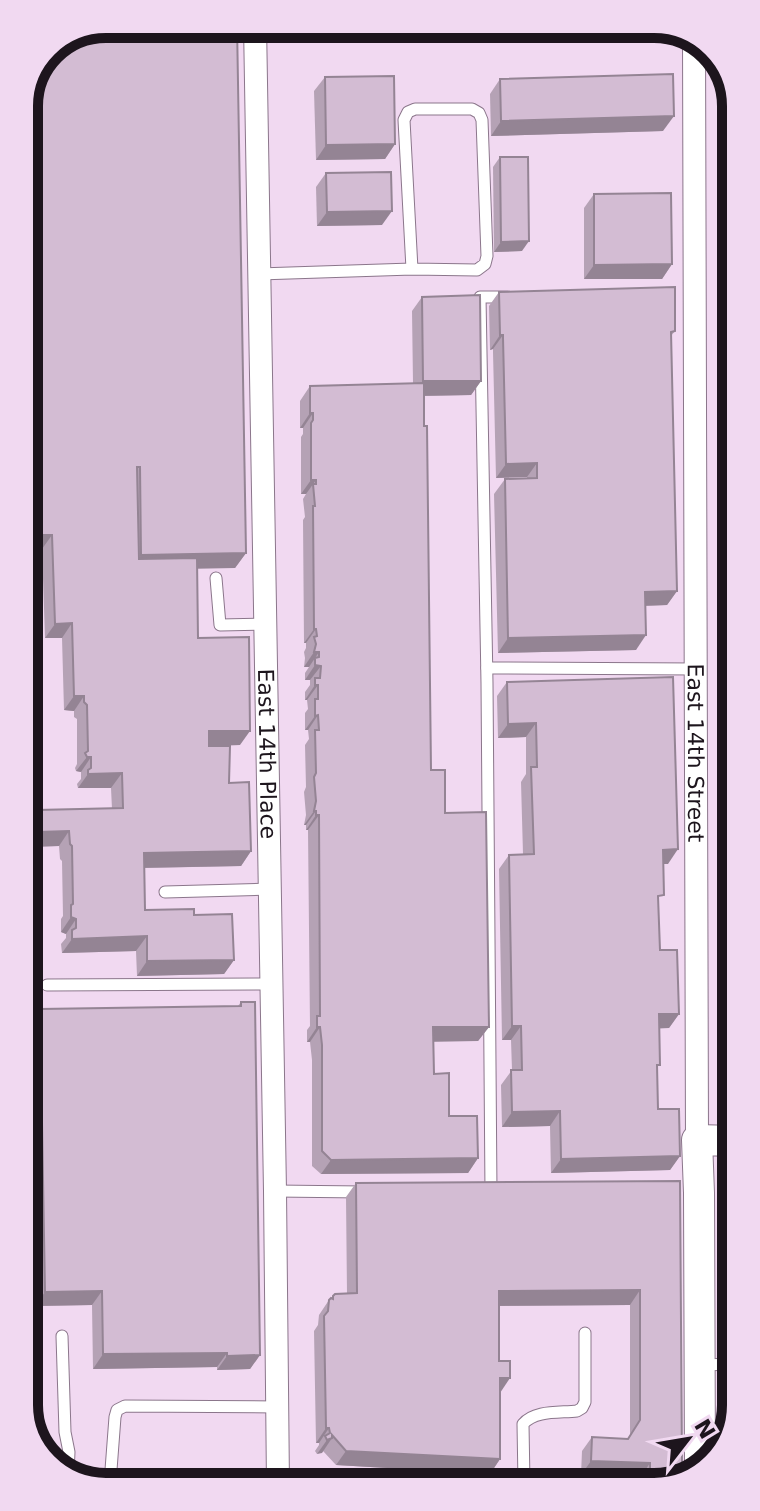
<svg xmlns="http://www.w3.org/2000/svg" width="760" height="1511" viewBox="0 0 760 1511" font-family="'DejaVu Sans',sans-serif">
<rect width="100%" height="100%" fill="#f1d9f1"/>
<g fill="none" stroke-linecap="round" stroke-linejoin="round">
<!-- lane casing -->
<g stroke="#8b768b" stroke-width="13">
<g id="lane">
<path d="M694,52H712"/>
<path d="M259,274L412,269L477,270L485,264L487,256L482,120L479,113L472,109H415L408,112L404,120L412,269"/>
<path d="M216,578L220,625L266,624"/>
<path d="M487,668L696,669"/>
<path d="M165,892L270,889"/>
<path d="M47,985L272,984"/>
<path d="M275,1191L363,1192"/>
<path d="M491,1192L487,683L480,297H508"/>
<path d="M62,1336L65,1432L69,1452L68,1474"/>
<path d="M701,1365L736,1364"/>
<path d="M110,1483L115,1417L117,1410L125,1406L277,1407"/>
<path d="M524,1483L523,1424C535,1410 559,1413 577,1411L582,1408L585,1402V1333"/>
</g>
</g>
<!-- street casing -->
<g stroke="#8b768b" stroke-width="24">
<g id="street">
<path id="s1" d="M255,24L275,1191L278,1485"/>
<path id="s2" d="M694,37L697,1140"/>
</g>
</g>
<!-- secondary casing -->
<g stroke="#8b768b" stroke-width="32">
<g id="secondary">
<path d="M700,1468L699,1193L697,1140L735,1141"/>
<path d="M97,1485L114,1487"/>
</g>
</g>
<!-- lane -->
<use href="#lane" stroke="#fff" stroke-width="11"/>
<!-- street -->
<use href="#street" stroke="#fff" stroke-width="22"/>
<!-- secondary -->
<use href="#secondary" stroke="#fff" stroke-width="30"/>
</g>
<!-- wall -->
<g fill="#b5a2b5">
<path d="M48,48L246,553L235,568H197L198,638L240,745L209,746L229,783L251,851L241,866L144,868L145,910L194,915L234,960L224,974L137,976L136,951L62,953L61,944L66,938V934L61,932V919L63,916L62,861L60,859L59,846L27,847V824L37,810L112,809L111,788H78L77,784L81,779V772L76,771L75,768L77,764V719L74,717V711L64,710L62,638H45L42,549L26,550L24,101Z"/>
<path d="M325,77L395,144L385,159L316,160L314,91Z"/>
<path d="M500,79L663,131L491,136L490,94Z"/>
<path d="M500,157L522,251L494,252L493,167Z"/>
<path d="M326,173L382,225L317,226L316,187Z"/>
<path d="M594,194L672,264L662,279H584V208Z"/>
<path d="M499,292L675,331L671,336L677,591L667,605L645,606L636,650L498,653L494,494L505,479H527V477L496,478L493,352V349L490,350L489,306Z"/>
<path d="M422,297L481,381L471,395L424,396L431,770L445,813L489,1027L478,1041H434V1074L449,1116L478,1158L468,1173L321,1174L312,1166V1060L310,1042H307V1030L310,1026L308,830H306V825H304L306,815L304,792L306,787L305,745L309,739L308,730H305V713L308,709L307,700H305V692L310,685V680H305V673L309,667H304L305,658L304,652L306,648V643H304L303,520L305,517L303,499L306,494H301V437L303,434V428H300V401L310,386L413,383L412,311Z"/>
<path d="M731,311V369L729,367V314Z"/>
<path d="M732,430V485H730V432Z"/>
<path d="M507,682L668,864H663L658,903L660,950L679,1014L669,1028H659L657,1069L658,1109L680,1156L670,1170L551,1173L550,1126L502,1127L501,1085L512,1070L511,1040H502L499,869L509,855L523,854L521,782L526,774V737L498,738L497,696Z"/>
<path d="M241,1002L260,1355L250,1369L217,1370V1367L93,1369L92,1305L35,1306L30,1024L40,1009L238,1006Z"/>
<path d="M680,1181L682,1465L672,1479H667L666,1481H640V1478L581,1475L582,1451L592,1437L627,1439L630,1435V1305L499,1306L500,1459L490,1474L336,1465L323,1451L317,1454L315,1451L319,1445V1443H316L314,1331L318,1325L319,1315L329,1300L335,1294H347L346,1197L356,1183Z"/>
<path d="M735,1209L736,1312H735Z"/>
</g>
<!-- shaded-wall -->
<g fill="#948494">
<path d="M674,116L663,131L491,136L501,121Z"/>
<path d="M395,144L385,159L316,160L326,145Z"/>
<path d="M392,211L382,225L317,226L327,212Z"/>
<path d="M529,241L522,251L494,252L501,242Z"/>
<path d="M672,264L662,279H584L594,265Z"/>
<path d="M500,335H503L493,349L490,350Z"/>
<path d="M423,381H481L471,395L413,396Z"/>
<path d="M310,413H313L303,428H300Z"/>
<path d="M537,463L527,477L496,478L506,464Z"/>
<path d="M311,480H316L306,494H301Z"/>
<path d="M32,535H52L42,549L26,550V544Z"/>
<path d="M246,553L235,568L131,570L141,555Z"/>
<path d="M677,591L667,605L635,606L645,592Z"/>
<path d="M72,623L62,638H45L55,624Z"/>
<path d="M314,629H316L306,643H304Z"/>
<path d="M646,635L636,650L498,653L508,638Z"/>
<path d="M314,652H319L309,667H304Z"/>
<path d="M315,665L321,666L310,680H305Z"/>
<path d="M315,685H318L307,700H305Z"/>
<path d="M74,696H84L74,711L64,710Z"/>
<path d="M318,715L308,730H305L315,716Z"/>
<path d="M536,723L526,737L498,738L508,724Z"/>
<path d="M209,731H250L240,745L198,746Z"/>
<path d="M87,757H91L81,772L76,771Z"/>
<path d="M122,773L111,788H78L88,774Z"/>
<path d="M314,811H316L306,825H304Z"/>
<path d="M316,815H319L308,830H306Z"/>
<path d="M69,831L59,846L27,847L38,832Z"/>
<path d="M678,849L668,864H652L663,850Z"/>
<path d="M251,851L241,866L134,868L144,853Z"/>
<path d="M71,917L76,919L66,934L61,932Z"/>
<path d="M147,936L136,951L62,953L72,939Z"/>
<path d="M234,960L224,974L137,976L147,961Z"/>
<path d="M659,1014H679L669,1028L648,1029Z"/>
<path d="M512,1026H521L511,1040H502Z"/>
<path d="M317,1027H320L310,1042H307Z"/>
<path d="M433,1027H489L478,1041L423,1042Z"/>
<path d="M560,1111L550,1126L502,1127L512,1112Z"/>
<path d="M680,1156L670,1170L551,1173L561,1159Z"/>
<path d="M478,1158L468,1173L321,1174L331,1160Z"/>
<path d="M640,1290L630,1305L489,1306L499,1291Z"/>
<path d="M102,1291L92,1305L35,1306L45,1292Z"/>
<path d="M227,1353L217,1367L93,1369L103,1354Z"/>
<path d="M260,1355L250,1369L217,1370L227,1356Z"/>
<path d="M500,1378H510L500,1393Z"/>
<path d="M326,1428H329L319,1443H316Z"/>
<path d="M332,1438L322,1453L317,1454L327,1440Z"/>
<path d="M346,1451L500,1459L490,1474L336,1465Z"/>
<path d="M591,1461L650,1463L640,1478L581,1475Z"/>
<path d="M673,1465H682L672,1479H667L666,1481H642L650,1470Z"/>
</g>
<!-- building -->
<g fill="#d3bcd3" stroke="#948494" stroke-width="2">
<path d="M106,24H237L246,553L141,555L140,467H137L139,559L197,558L198,638L249,637L250,731H209V746H230L229,783L249,782L251,851L144,853L145,910L194,909V915L232,914L234,960L147,961V936L72,939V930L76,928V919L71,917V905L73,904L72,846L70,844L69,831L38,832L37,810L123,808L122,773L88,774V770L91,768V757H87L85,753L88,751L87,705L84,702V696H74L72,623L55,624L52,535H32L30,88L48,48Z"/>
<path d="M673,74L674,116L501,121L500,79Z"/>
<path d="M394,76L395,144L326,145L325,77Z"/>
<path d="M500,157H528L529,241L501,242Z"/>
<path d="M391,172L392,211L327,212L326,173Z"/>
<path d="M671,193L672,264L594,265V194Z"/>
<path d="M675,287V331L671,332L677,591L645,592L646,635L508,638L505,479L537,478V463L506,464L503,338V335H500L499,292Z"/>
<path d="M480,295L481,381H423L422,297Z"/>
<path d="M424,383V426H427L431,770H445V813L486,812L489,1027H433L434,1074L449,1073V1116H477L478,1158L331,1160L322,1151V1045L320,1027H317V1016H320L319,815H316V811H314L316,801L314,777L316,773L315,730H319L318,715L315,716V699H318V685H315V678H320L321,666L315,665V658L319,657V652H314L316,644L314,637L317,636L316,629H314L313,506H315L313,484H316V480H311V423L313,420V413H310V386Z"/>
<path d="M673,677L678,849L663,850L664,895L658,896L660,950H677L679,1014H659L660,1065H657L658,1109H679L680,1156L561,1159L560,1111L512,1112L511,1070H522L521,1026H512L509,855L534,854L531,767H537L536,723L508,724L507,682Z"/>
<path d="M241,1002H255L260,1355L227,1356V1353L103,1354L102,1291L45,1292L40,1009L241,1006Z"/>
<path d="M680,1181L682,1465H673L674,1470H650V1463L591,1461L592,1437L628,1439L640,1420V1290L499,1291V1361H510V1378H500V1459L346,1451L332,1435V1438L327,1440L325,1436L330,1433L329,1428H326L324,1316L328,1311L329,1300L331,1298L333,1299V1296L335,1294L357,1293L356,1183Z"/>
</g>
<g text-anchor="middle" stroke-width="6" stroke-linejoin="round" paint-order="stroke">
<!-- street labels -->
<g font-size="22" fill="#1d151d" stroke="#f1d9f1">
<text dy="8" stroke="none"><textPath href="#s2" startOffset="716">East 14th Street</textPath></text>
<text dy="8" stroke="none"><textPath href="#s1" startOffset="730">East 14th Place</textPath></text>
</g>
</g>
<!-- crop -->
<path d="M0 0H760V1511H0ZM106 38H654A68 68 0 0 1 722 106V1405A68 68 0 0 1 654 1473H106A68 68 0 0 1 38 1405V106A68 68 0 0 1 106 38Z" fill="#f1d9f1" fill-rule="evenodd"/>
<path fill="none" stroke="#1d151d" stroke-width="10" d="M106 38H654A68 68 0 0 1 722 106V1405A68 68 0 0 1 654 1473H106A68 68 0 0 1 38 1405V106A68 68 0 0 1 106 38Z"/>
<!-- north arrow -->
<g transform="translate(688 1439) rotate(59)" stroke="#f1d9f1" stroke-width="6" paint-order="stroke">
<path d="M0-6L14 30L0 20L-14 30Z" fill="#1d151d"/>
<text y="-12" font-size="22" font-weight="bold" text-anchor="middle" fill="#1d151d">N</text>
</g>
</svg>
